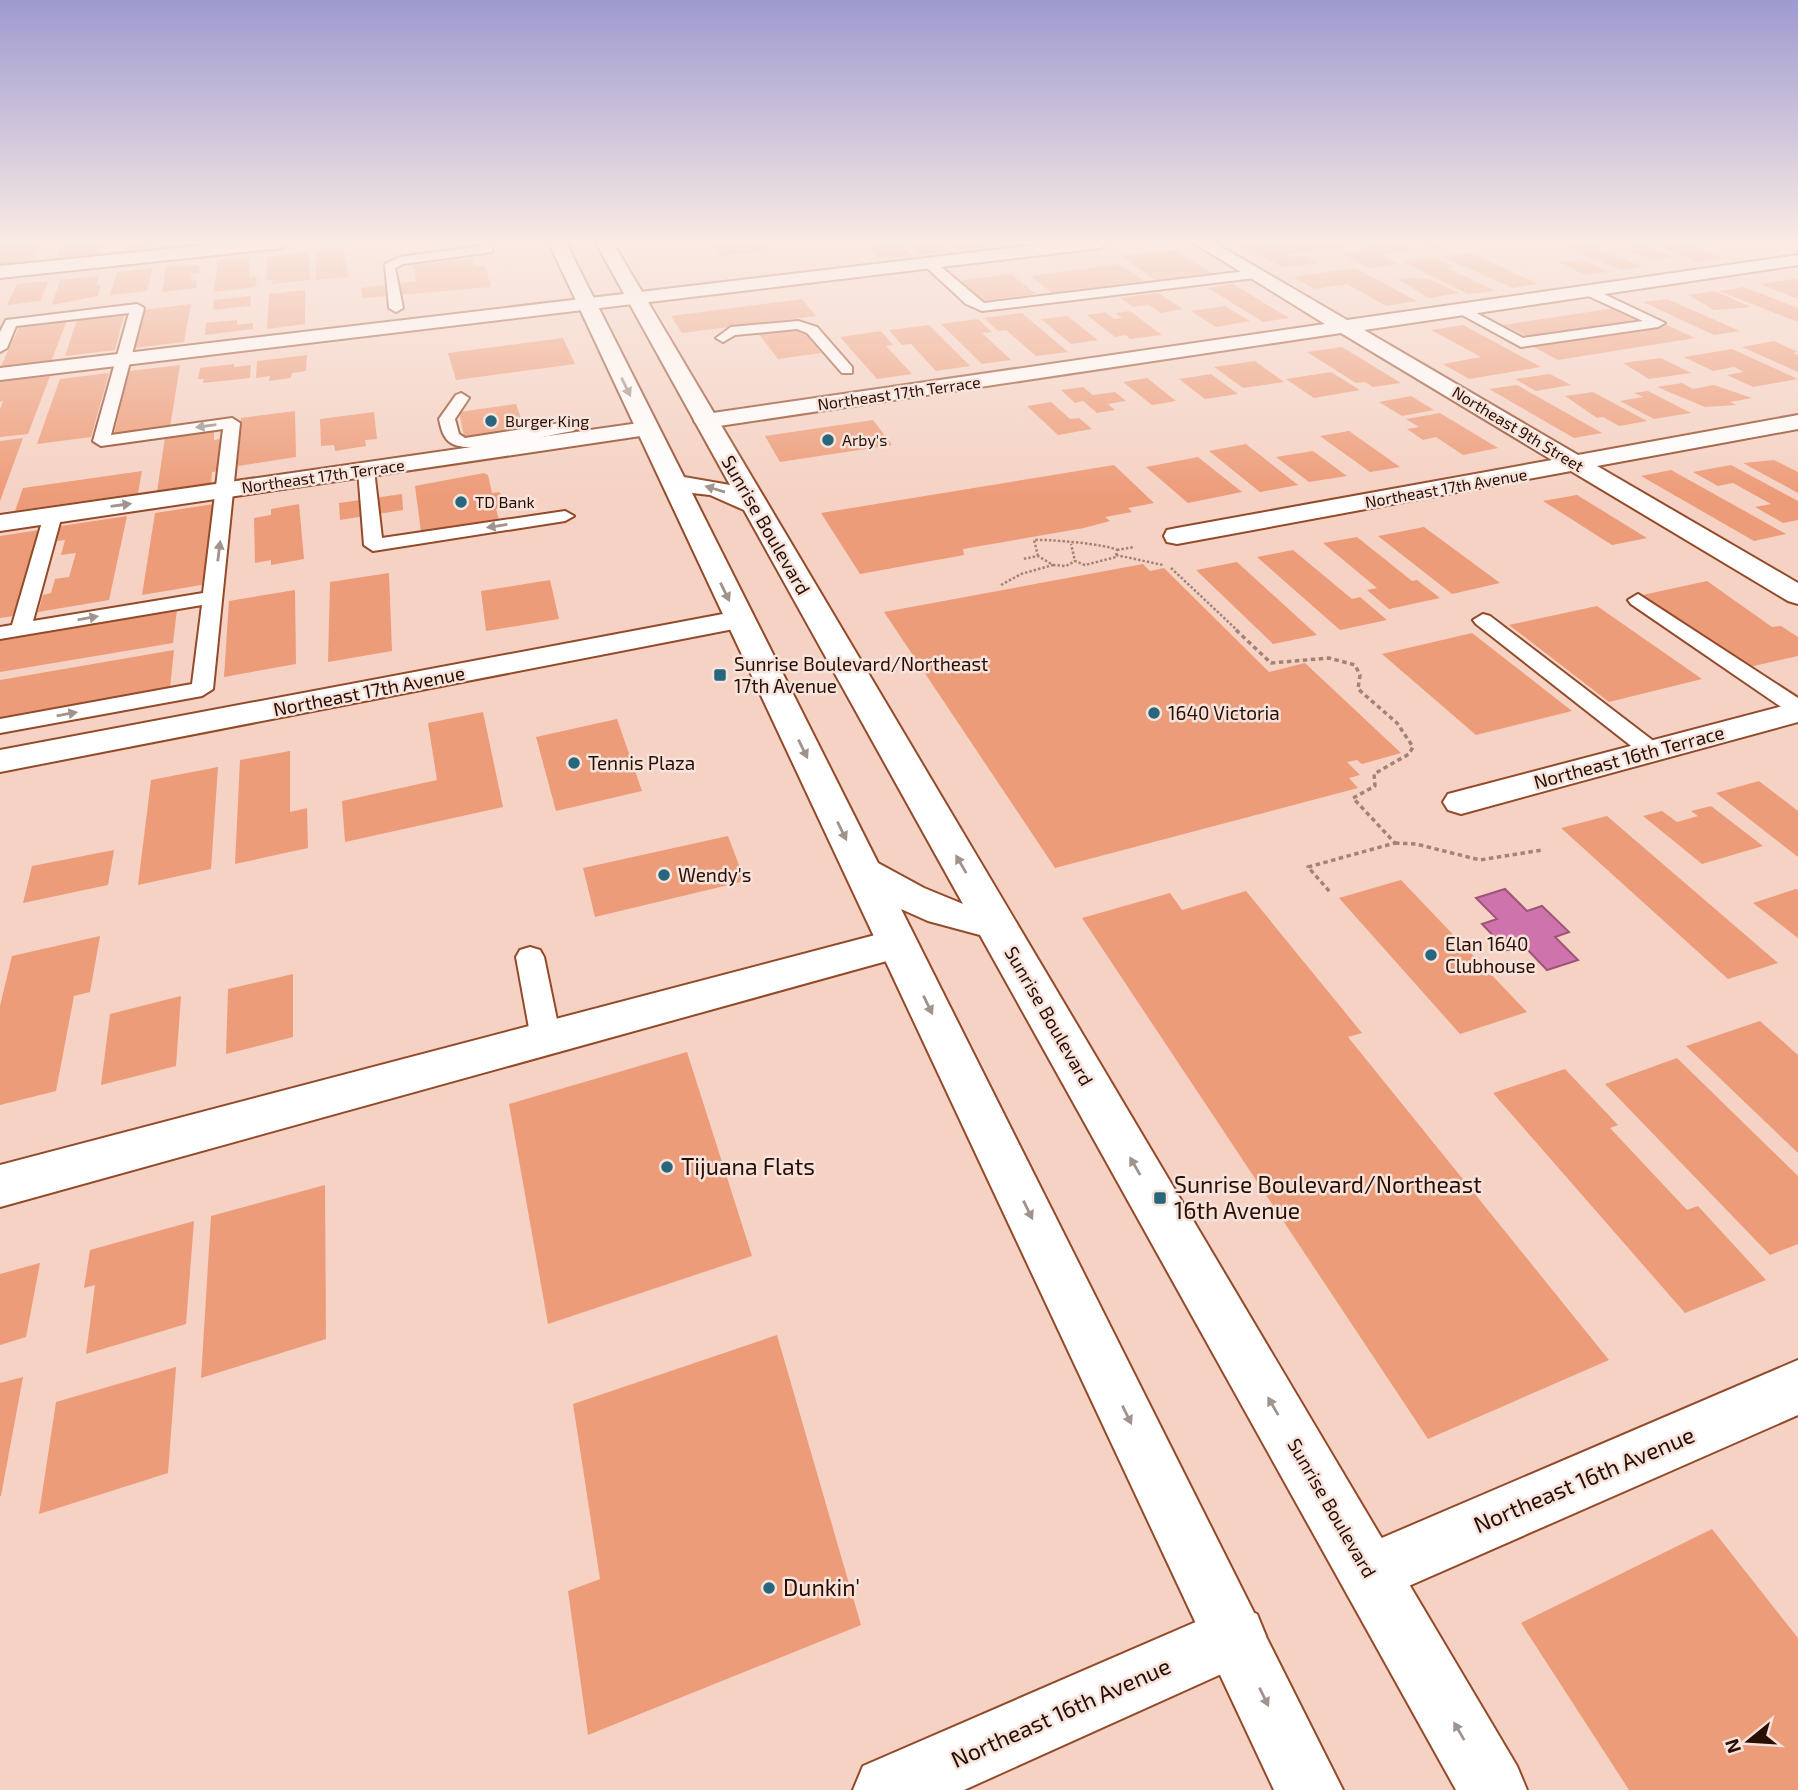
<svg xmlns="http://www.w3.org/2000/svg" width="1798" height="1790" viewBox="0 0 1798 1790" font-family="'Exo 2',sans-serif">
<rect width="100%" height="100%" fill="#f5d2c4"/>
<!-- water -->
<path fill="#cf73ac" stroke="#9e5579" stroke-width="2" d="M1505,889L1527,911L1542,906L1569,932L1555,937L1578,960L1547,970L1523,945L1507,950L1482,924L1497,919L1476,898Z"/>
<!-- building -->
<g fill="#ed9c79">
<path d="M0,243H39L30,262L0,265Z"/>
<path d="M63,243H102L97,255L56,259Z"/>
<path d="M126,243H156L155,246L124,250Z"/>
<path d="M712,243H763L769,251L721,256Z"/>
<path d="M899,243L913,256L878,258L867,247Z"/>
<path d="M905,243H939L949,251L918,255Z"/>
<path d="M945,243H980L984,247L961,250Z"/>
<path d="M1236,243H1359V245L1285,254L1291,257L1306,256L1319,263L1283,267Z"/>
<path d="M1365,243H1400L1413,250L1379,255L1398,264L1368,268L1342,254L1368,251L1363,248L1372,247Z"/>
<path d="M1421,243H1457V245L1431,248Z"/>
<path d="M1557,243H1594L1601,246L1595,247L1643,267L1621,270Z"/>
<path d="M1652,243H1683L1721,258L1697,262Z"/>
<path d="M1643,245L1674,257L1652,260L1622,248Z"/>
<path d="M344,247L348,277L316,280L315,250Z"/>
<path d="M1175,250L1213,274L1157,281L1121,256Z"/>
<path d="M309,252L310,280L272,284L273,280L267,281V257Z"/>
<path d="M1471,253L1538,284L1513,288L1442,257Z"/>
<path d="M250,257L249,278L257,277L256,287L214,292L218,260Z"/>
<path d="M1435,257L1454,267L1448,268L1495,291L1468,294L1403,262Z"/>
<path d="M473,258L474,266H485L491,287L363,298L361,288L416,281L413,265Z"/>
<path d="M1584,260L1609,272L1585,275L1559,262Z"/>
<path d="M1119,264L1144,281L1052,293L1030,276Z"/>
<path d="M200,265L199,273L192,274L191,281L197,280L196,288L162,292L166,267Z"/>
<path d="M153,268L147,291L110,295L117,272Z"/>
<path d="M1355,268L1417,301L1386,306L1347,284L1314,289L1293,277Z"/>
<path d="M1011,274L1036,294L981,301L957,281Z"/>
<path d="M99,276L96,286L101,285L98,296L52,305L60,280Z"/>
<path d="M1411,278L1429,279L1459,293L1429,298L1398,279Z"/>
<path d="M1798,278V299L1760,284Z"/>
<path d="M49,281L40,301L7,305L17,284Z"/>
<path d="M1233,284L1289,318L1263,322L1208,288Z"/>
<path d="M1744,287L1798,308V322L1719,291Z"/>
<path d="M305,290V324L267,329L269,294Z"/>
<path d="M1715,291L1751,307L1714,310L1688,295Z"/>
<path d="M1158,293L1183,309L1161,313L1149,305L1133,307L1120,298Z"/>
<path d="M251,296L250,306L213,310L214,300Z"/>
<path d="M802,299L816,316L682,333L671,316Z"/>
<path d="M1667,299L1740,331L1714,335L1643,302Z"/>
<path d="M191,304L184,342L134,348L143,310Z"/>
<path d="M1225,306L1250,321L1216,327L1191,311Z"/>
<path d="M1615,308L1640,319L1528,337L1503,325Z"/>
<path d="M1130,311L1162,335L1130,339L1126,335L1115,337L1087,315L1105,312L1114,319L1122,318L1115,313Z"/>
<path d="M125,312L115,350L65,356L78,317Z"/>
<path d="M1022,313L1068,352L1036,356L1006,330L998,331L984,318Z"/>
<path d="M1067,316L1098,340L1071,344L1041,319Z"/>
<path d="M978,319L992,332L982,333L1011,360L982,364L941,324Z"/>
<path d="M67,320L51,362L0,368L20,325Z"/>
<path d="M237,320V325L253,323V329L205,335L206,323Z"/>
<path d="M929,325L970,366L936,371L911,344L902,345L889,330Z"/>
<path d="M1463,325L1541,367L1469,379L1443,364L1481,357L1431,330Z"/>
<path d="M1667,325L1695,338L1558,360L1532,346Z"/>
<path d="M790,329L793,332L803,331L821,353L778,359L758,333Z"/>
<path d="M881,331L893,345L886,346L912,374L877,379L840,337Z"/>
<path d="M563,338L575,364L456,380L448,353Z"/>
<path d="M1774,341L1798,352L1793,353L1798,355V372L1742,347Z"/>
<path d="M1342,347L1401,383L1373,387L1365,382L1356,383L1307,352Z"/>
<path d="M1732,349L1798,379L1753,387L1727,375L1744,372L1734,367L1713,371L1684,357Z"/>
<path d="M307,355L306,371L292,373L291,378L269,381L270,376L256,378L257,361Z"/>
<path d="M1661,358L1691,373L1649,379L1623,363Z"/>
<path d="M1255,361L1284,382L1243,388L1214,367Z"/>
<path d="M234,364V367L251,365L250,378L203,383L204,379H198L200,368Z"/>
<path d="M180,365L170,427L114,434L129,371Z"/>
<path d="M1331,372L1360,390L1314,398L1286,379Z"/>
<path d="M109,373L91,437L37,444L60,379Z"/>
<path d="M1211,374L1238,394L1205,399L1179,379Z"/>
<path d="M1550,374L1571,385L1536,391L1515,379Z"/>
<path d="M50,376L28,434L0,437V409L3,401L0,402V382Z"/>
<path d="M1147,378L1176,401L1152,405L1123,382Z"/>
<path d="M1682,383L1693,389L1714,385L1752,398L1730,402L1736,405L1705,407L1657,387Z"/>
<path d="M1517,385L1602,433L1574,438L1489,389Z"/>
<path d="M1083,387L1093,395L1115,392L1126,401L1108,404L1115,410L1097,413L1083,401L1075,403L1061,390Z"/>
<path d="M1648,391L1691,413L1654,419L1620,401L1643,397L1634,393Z"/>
<path d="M1593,392L1647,421L1619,426L1603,417L1597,418L1565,396Z"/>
<path d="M1411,396L1434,410L1402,416L1379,402Z"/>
<path d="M1051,402L1070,419L1079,418L1092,429L1058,435L1027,406Z"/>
<path d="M516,404L525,430L465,441L459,412Z"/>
<path d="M295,411L296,457L238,466L241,418Z"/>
<path d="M374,412L377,439L365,440L366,446L335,451L334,445L321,446L320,419Z"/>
<path d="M1440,413L1498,448L1463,455L1436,437L1423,440L1407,429L1419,427L1406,419Z"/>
<path d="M873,420L892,445L780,462L765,436Z"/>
<path d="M214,430V440L221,439L219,471L212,472L211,484L157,492L165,437Z"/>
<path d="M1349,431L1400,467L1370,472L1320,436Z"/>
<path d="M23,438L0,501V441Z"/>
<path d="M1246,444L1298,485L1260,492L1209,451Z"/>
<path d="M1313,451L1347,476L1309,482L1276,457Z"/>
<path d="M1198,457L1242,492L1188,503L1146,467Z"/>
<path d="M1774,460L1798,472V493L1743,463Z"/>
<path d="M1114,465L1154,503L1128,508L1132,512L1105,517L1110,521L1084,528L963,549L964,555L860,574L821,513Z"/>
<path d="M1731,465L1798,501V520L1783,523L1755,507L1771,504L1733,483L1718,486L1693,472Z"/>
<path d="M1671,470L1786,534L1754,541L1641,476Z"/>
<path d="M142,471L138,493L15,511L23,488Z"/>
<path d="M484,473L488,475L492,493L499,492L506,499L502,508L496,509L499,520L421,532L415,486Z"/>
<path d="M402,494L403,510L340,520L339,503Z"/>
<path d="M1577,495L1647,538L1612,545L1543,501Z"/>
<path d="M214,504L207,584L142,595L155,513Z"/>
<path d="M299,504L304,559L271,565V560L255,563L254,518L271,515V509Z"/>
<path d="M127,516L109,600L38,612L43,595L51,593L55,579L69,577L76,553L61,555L65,540L57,541L61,526Z"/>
<path d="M1424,527L1500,583L1452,594L1378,536Z"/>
<path d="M39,530L14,616L0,618V536Z"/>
<path d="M1357,537L1412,581L1417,580L1440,598L1389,609L1367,590L1377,588L1323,543Z"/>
<path d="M1293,550L1352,599L1360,597L1387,620L1340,630L1257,557Z"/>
<path d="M1237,562L1317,635L1273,644L1196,570Z"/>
<path d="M1143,564L1150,571L1164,568L1269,672L1305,663L1401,753L1362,764L1357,760L1347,762L1360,775L1349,778L1358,788L1055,868L884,612Z"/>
<path d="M389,573L392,651L328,662L330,582Z"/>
<path d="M550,580L559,619L486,631L481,591Z"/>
<path d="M1707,581L1772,627L1781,626L1798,637V656L1745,668L1638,596Z"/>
<path d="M295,590L296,664L224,677L229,601Z"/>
<path d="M1597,606L1702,679L1609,702L1509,625Z"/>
<path d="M177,610L173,643L0,672V639Z"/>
<path d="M1472,633L1572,711L1476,735L1382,654Z"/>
<path d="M174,650L170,688L0,719V680Z"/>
<path d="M483,712L503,807L345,842L342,801L437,780L428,723Z"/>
<path d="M617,719L642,791L556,811L536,737Z"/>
<path d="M290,751V812L307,808L308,848L235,864L240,760Z"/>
<path d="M218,767L211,869L138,885L151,780Z"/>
<path d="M1759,781L1798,811V857L1716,793Z"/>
<path d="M1711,806L1763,846L1702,864L1643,816L1662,811L1677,822L1698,816L1691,811Z"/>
<path d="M1607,816L1778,963L1728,979L1561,828Z"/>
<path d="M728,836L745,881L595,917L583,868Z"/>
<path d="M114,850L108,885L23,903L32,866Z"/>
<path d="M1401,880L1527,1012L1460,1034L1339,898Z"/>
<path d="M1796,889L1798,890V938L1753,903Z"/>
<path d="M1246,891L1362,1033L1348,1037L1609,1360L1428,1439L1082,918L1170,893L1182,910Z"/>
<path d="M100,936L90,992L74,996L56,1091L0,1105V1006L12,956Z"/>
<path d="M293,974V1037L226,1054L228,989Z"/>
<path d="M181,996L176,1066L101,1085L110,1014Z"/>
<path d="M1760,1021L1798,1055V1153L1686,1046Z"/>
<path d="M687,1052L752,1256L548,1324L509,1104Z"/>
<path d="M1677,1058L1798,1176V1244L1770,1255L1605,1084Z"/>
<path d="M1565,1069L1618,1125L1610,1128L1687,1210L1698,1206L1766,1280L1685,1313L1493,1093Z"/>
<path d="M325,1185L326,1339L201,1378L211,1216Z"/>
<path d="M194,1221L186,1324L86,1354L95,1285L84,1288L90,1250Z"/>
<path d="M40,1263L26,1337L0,1345V1274Z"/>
<path d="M777,1335L861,1625L588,1735L568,1591L600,1579L573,1404Z"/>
<path d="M176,1367L168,1473L39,1514L56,1402Z"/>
<path d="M23,1377L1,1496H0V1383Z"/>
<path d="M1712,1529L1798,1638V1790H1629L1521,1623Z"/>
</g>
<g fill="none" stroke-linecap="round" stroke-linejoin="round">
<!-- lane casing -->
<g stroke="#934a29" stroke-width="4">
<g id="lane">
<path d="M488,245L492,246V252L403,264L395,268L403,308L396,312L389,308L385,264L400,257Z"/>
<path d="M925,260H933L984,303L1255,270L1261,274L1255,278L982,311L966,304L925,266Z"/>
<path d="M1589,287L1665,323L1658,327L1521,347L1453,310L1465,307L1523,338L1643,321L1584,294L1583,291Z"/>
<path d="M137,304L144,308L111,435L232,418L240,423L213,689L202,696L0,733V719L192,684L202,605L0,639V627L12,625L44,515L53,510L62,515L33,621L203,593L223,429L101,446L93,441L129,313L16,326L7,348L0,352V332L6,320Z"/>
<path d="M798,321L817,327L852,367V373H842L807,333L797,329L735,335L723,342L716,338L731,327Z"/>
<path d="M461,393L469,398L455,419L459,434L465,438L573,421L581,426L573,431C547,435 472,456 451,443C443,438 441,428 439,419L456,395Z"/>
<path d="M366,465L374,470L382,538L565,511L574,516L565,521L373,551L364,545L358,470Z"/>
<path d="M1638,594L1798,698V715L1790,713L1631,604L1628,600Z"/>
<path d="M1483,614L1490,616L1660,746L1664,751L1660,756H1644L1476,624L1473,620Z"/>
<path d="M530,947L540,950L544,957L561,1039L556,1047L546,1051L536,1047L531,1039L516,957L520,950Z"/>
</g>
</g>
<!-- street casing -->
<g stroke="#934a29" stroke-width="4">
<g id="street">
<path d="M226,243H289L281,248L0,278V266Z"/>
<path d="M1052,243H1108L1100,248L0,380V368Z"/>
<path d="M1194,243H1215L1347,320L1798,255V265L1364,330L1578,455L1798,415V429L1597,466L1798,583V604L1788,601L1571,471L1177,544L1167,542L1164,536L1167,530L1177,528L1552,460L1341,333L706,428L698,426L694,421L698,416L706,414L1325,324Z"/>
<path d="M646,422L654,424L658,429L654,434L0,531V515Z"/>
<path d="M739,611L749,614L754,620L749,626L0,772V750Z"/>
<path d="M1798,702V722L1461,814L1448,810L1443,802L1448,794Z"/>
<path d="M898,929L912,934L918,944L912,954L0,1207V1165Z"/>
<path d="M1798,1360V1415L1370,1603L1349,1594L1340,1573L1349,1552Z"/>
<path d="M1235,1605L1257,1614L1266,1636L1257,1658L964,1790H853L863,1766Z"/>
</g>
</g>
<!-- primary casing -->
<g stroke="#934a29" stroke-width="4">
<path id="primary" d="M549,243H566L684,477L730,485L596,243H613L1517,1766L1527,1790H1456L980,935L928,921L901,909L1343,1790H1274ZM692,493L710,495L744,510L963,904L924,888L878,863Z"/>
</g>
<!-- path-far1 -->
<g stroke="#a48376" stroke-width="2.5" stroke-dasharray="2.5 2" stroke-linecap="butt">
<path d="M1117,550L1134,547"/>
<path d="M1116,555L1163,565"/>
<path d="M1038,556L1034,540C1046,539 1107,544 1117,550L1116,557L1085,565L1075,561L1071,544"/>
<path d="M1053,565L1066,566L1075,561"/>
<path d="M1171,568L1238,631"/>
<path d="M1001,585L1021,574L1053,565L1038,556L1023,559"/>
</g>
<!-- path -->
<g stroke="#a48376" stroke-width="3.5" stroke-dasharray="4.5 3.5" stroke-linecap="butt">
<path d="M1236,630L1271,663L1329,658L1355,665L1360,675L1358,689L1397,723L1413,747L1409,754L1374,774L1375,786L1353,798L1395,843L1308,867L1330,892"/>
<path d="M1395,843L1416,844L1480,860L1542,850"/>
</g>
<!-- lane -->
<use href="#lane" fill="#fff" fill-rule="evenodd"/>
<!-- street -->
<use href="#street" fill="#fff" fill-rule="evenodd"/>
<!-- primary -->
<use href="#primary" fill="#fff" fill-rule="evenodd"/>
</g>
<!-- one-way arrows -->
<defs><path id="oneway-solid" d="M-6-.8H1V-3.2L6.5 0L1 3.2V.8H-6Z" transform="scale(1.75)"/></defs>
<g fill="#a0938d">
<use href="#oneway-solid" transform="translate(626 387) rotate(64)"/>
<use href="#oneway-solid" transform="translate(206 426) rotate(172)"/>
<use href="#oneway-solid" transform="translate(715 489) rotate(-163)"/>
<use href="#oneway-solid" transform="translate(121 505) rotate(-8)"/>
<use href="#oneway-solid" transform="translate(497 526) rotate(171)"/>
<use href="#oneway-solid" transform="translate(219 551) rotate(-83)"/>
<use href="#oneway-solid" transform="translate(725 592) rotate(64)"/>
<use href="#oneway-solid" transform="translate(88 618) rotate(-10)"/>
<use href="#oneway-solid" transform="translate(67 714) rotate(-10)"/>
<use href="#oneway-solid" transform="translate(803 749) rotate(64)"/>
<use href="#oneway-solid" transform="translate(842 831) rotate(64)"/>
<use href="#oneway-solid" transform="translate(961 864) rotate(-120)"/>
<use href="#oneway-solid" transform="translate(928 1005) rotate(64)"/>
<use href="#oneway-solid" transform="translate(1135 1166) rotate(-120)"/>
<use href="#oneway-solid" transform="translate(1028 1210) rotate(64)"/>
<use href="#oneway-solid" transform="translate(1273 1406) rotate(-120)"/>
<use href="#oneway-solid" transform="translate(1127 1415) rotate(64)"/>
<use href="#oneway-solid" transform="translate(1264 1697) rotate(64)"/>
<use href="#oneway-solid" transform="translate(1459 1731) rotate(-120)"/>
</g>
<!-- sky -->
<linearGradient id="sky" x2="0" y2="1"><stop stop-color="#9e9ad0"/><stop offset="0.49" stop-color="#faebe4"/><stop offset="1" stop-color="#faebe4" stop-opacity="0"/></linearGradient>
<rect width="1798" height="494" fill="url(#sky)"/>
<!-- markers -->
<g fill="#27667c" stroke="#f5e3dc" stroke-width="2.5">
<circle cx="491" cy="421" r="7"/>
<circle cx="828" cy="440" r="7"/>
<circle cx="461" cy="502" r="7"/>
<rect x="713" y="668" width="14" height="14" rx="3.5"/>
<circle cx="1154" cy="713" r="7"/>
<circle cx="574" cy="763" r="7"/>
<circle cx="664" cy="875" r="7"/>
<circle cx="1431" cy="955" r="7"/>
<circle cx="667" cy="1167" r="7"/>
<rect x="1153" y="1191" width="14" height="14" rx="3.5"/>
<circle cx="769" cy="1588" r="7"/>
</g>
<g text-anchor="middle" stroke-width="5" stroke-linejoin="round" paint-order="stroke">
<!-- far-street labels -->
<g font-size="16" fill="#2b0e02" stroke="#f5e3dc">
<text transform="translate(899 393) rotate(-8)" y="6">Northeast 17th Terrace</text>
<text transform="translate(1518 429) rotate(31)" y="6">Northeast 9th Street</text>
<text transform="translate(323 476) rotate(-8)" y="6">Northeast 17th Terrace</text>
<text transform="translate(1446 488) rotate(-10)" y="6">Northeast 17th Avenue</text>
</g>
<!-- far-poi labels -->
<g font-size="16" fill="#2b0e02" stroke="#f5e3dc" text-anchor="start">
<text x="505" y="427">Burger King</text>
<text x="842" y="446">Arby's</text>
<text x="475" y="508">TD Bank</text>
</g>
<!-- street labels -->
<g font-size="19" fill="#2b0e02" stroke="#f5e3dc">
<text transform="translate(766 525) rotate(60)" y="7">Sunrise Boulevard</text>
<text transform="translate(369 691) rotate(-11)" y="7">Northeast 17th Avenue</text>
<text transform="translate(1629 757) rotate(-15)" y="7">Northeast 16th Terrace</text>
<text transform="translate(1049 1016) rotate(60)" y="7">Sunrise Boulevard</text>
<text transform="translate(1332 1508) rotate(60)" y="7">Sunrise Boulevard</text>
</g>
<!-- poi labels -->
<g font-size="19" fill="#2b0e02" stroke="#f5e3dc" text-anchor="start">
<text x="734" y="671">Sunrise Boulevard/Northeast<tspan x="734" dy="22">17th Avenue</tspan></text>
<text x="1168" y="720">1640 Victoria</text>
<text x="588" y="770">Tennis Plaza</text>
<text x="678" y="882">Wendy's</text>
<text x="1445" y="951">Elan 1640<tspan x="1445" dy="22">Clubhouse</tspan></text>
</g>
<!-- near-poi labels -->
<g font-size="23" fill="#2b0e02" stroke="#f5e3dc" text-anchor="start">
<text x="681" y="1175">Tijuana Flats</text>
<text x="1174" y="1193">Sunrise Boulevard/Northeast<tspan x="1174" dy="26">16th Avenue</tspan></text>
<text x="783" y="1596">Dunkin'</text>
</g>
<!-- near-street labels -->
<g font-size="23" fill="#2b0e02" stroke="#f5e3dc">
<text transform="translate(1584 1480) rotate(-23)" y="8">Northeast 16th Avenue</text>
<text transform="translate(1061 1713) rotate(-24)" y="8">Northeast 16th Avenue</text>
</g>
</g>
<!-- north arrow -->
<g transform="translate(1749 1741) rotate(252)" stroke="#f5e3dc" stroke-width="5" paint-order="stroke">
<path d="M0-5L12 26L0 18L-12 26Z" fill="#2b0e02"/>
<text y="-10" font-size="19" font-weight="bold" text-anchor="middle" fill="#2b0e02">N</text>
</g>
</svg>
